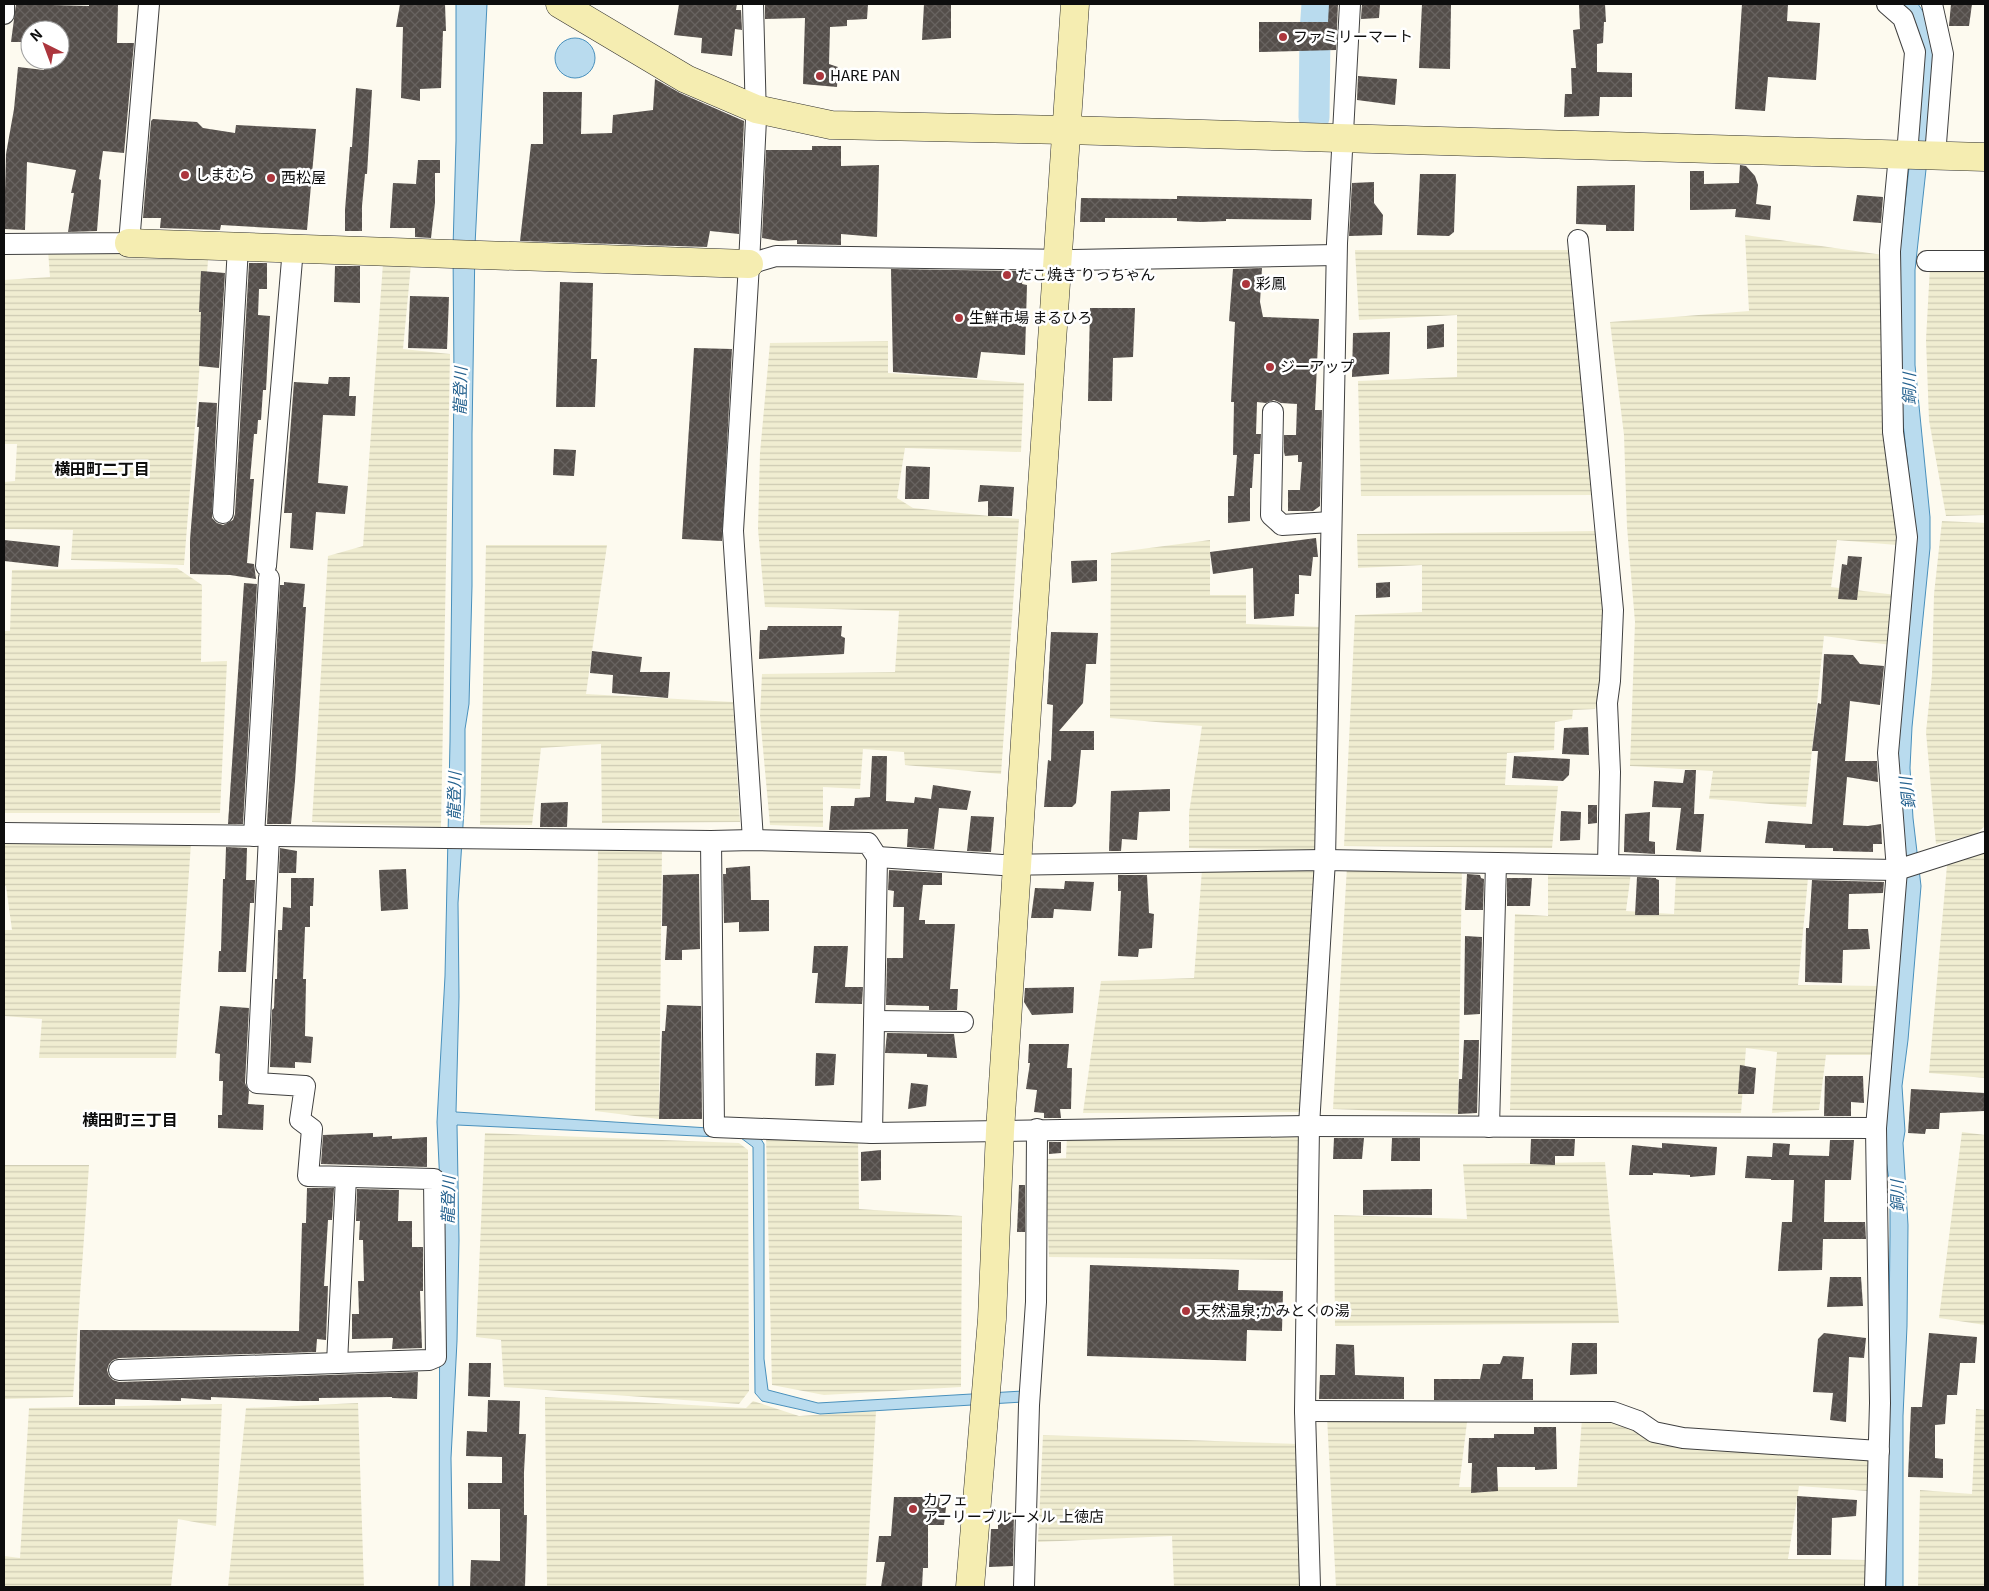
<svg xmlns="http://www.w3.org/2000/svg" width="1989" height="1591" viewBox="0 0 1989 1591" font-family="Georgia,'Noto Sans JP',serif">
<defs>
<pattern id="farmland-rules" width="6" height="5" patternUnits="userSpaceOnUse" patternTransform="scale(1.25)"><rect width="6" height="5" fill="#f0edd1"/><path d="M0 2.5h6" fill="none" stroke="#cdcab2"/></pattern>
<pattern id="building-cross-hatch" width="8" height="8" patternUnits="userSpaceOnUse" patternTransform="scale(1.25)"><rect width="8" height="8" fill="#544e4a"/><path d="M0 0l8 8M0 8l8-8" fill="none" stroke="#686360"/></pattern>
</defs>
<rect width="100%" height="100%" fill="#fdfaef"/>
<!-- farmland -->
<g fill="url(#farmland-rules)">
<path d="M1745,235L1883,255L1898,532L1897,545L1837,540L1831,587L1896,595L1891,645L1824,636L1806,807L1709,799L1713,771L1630,766L1635,622L1627,527L1624,435L1610,322L1749,311Z"/>
<path d="M209,248L184,565L71,560L73,530L4,529V482L15,481L17,444H4V280L50,277L48,250Z"/>
<path d="M1355,250H1572L1593,495L1361,496L1358,381L1457,377V315L1359,320Z"/>
<path d="M383,263L411,264L403,349L450,354L441,827L312,822L328,556L363,546Z"/>
<path d="M1930,266H1985V515L1946,516L1929,420L1926,340Z"/>
<path d="M888,341V373L1024,383L1021,452L905,448L897,498L913,508L1019,519L1001,774L905,765L904,752L863,749L860,789L823,787V827L770,825L760,716L762,674L895,672L899,611L765,607L758,529L760,453L770,343Z"/>
<path d="M1942,521L1985,523V826L1976,834L1936,844L1926,732L1932,675L1934,594Z"/>
<path d="M1597,531L1606,613L1600,694L1595,709L1573,710L1572,719L1555,722L1554,750L1507,753L1505,785L1558,786L1552,848L1344,846L1355,615L1422,612V565L1358,568L1357,534Z"/>
<path d="M1210,540V595H1246V624L1323,627L1319,851L1189,848V813L1202,726L1110,718L1111,553Z"/>
<path d="M486,545H607L586,694L733,702L740,822L602,823L601,744L541,748L532,825H480Z"/>
<path d="M177,568L202,585L201,662L227,661L220,813H4V631H10L12,570Z"/>
<path d="M4,842L191,843L176,1058H39L42,1019L4,1016V930H12L6,886H4Z"/>
<path d="M662,846L659,1119L595,1111L598,847Z"/>
<path d="M1985,849V1078L1929,1073L1947,865Z"/>
<path d="M1347,866L1462,868L1458,1114L1333,1109Z"/>
<path d="M1317,868L1302,1112L1083,1113L1101,981L1194,978L1202,869Z"/>
<path d="M1548,870L1631,872L1626,911L1674,914L1676,874L1808,878L1798,985L1880,986L1876,1055H1826L1819,1110L1772,1113L1777,1052L1746,1048L1741,1113L1510,1110L1515,914L1548,916Z"/>
<path d="M1962,1132L1985,1135V1325L1939,1318Z"/>
<path d="M485,1133L739,1143L748,1150L749,1391L739,1404L504,1387L501,1340L476,1337Z"/>
<path d="M1302,1133L1298,1260L1049,1257L1045,1159L1066,1158L1067,1135Z"/>
<path d="M766,1135L858,1138L859,1209L962,1216L961,1387L824,1395L772,1385Z"/>
<path d="M1605,1162L1619,1323L1335,1326L1334,1215L1467,1219L1463,1164Z"/>
<path d="M4,1165H89L73,1397L4,1399Z"/>
<path d="M545,1397L746,1408L753,1401L799,1416L876,1411L866,1587H547Z"/>
<path d="M358,1403L364,1587H228L246,1408Z"/>
<path d="M222,1404L216,1526L178,1519L171,1587H4V1556L20,1558L29,1408Z"/>
<path d="M1976,1409L1985,1410V1587H1918L1920,1490L1972,1494Z"/>
<path d="M1468,1414L1459,1487H1577L1582,1418L1628,1424L1659,1445L1872,1457L1867,1491L1799,1486L1788,1559L1870,1560L1867,1587H1336L1327,1417Z"/>
<path d="M1043,1435L1299,1444L1303,1587H1174L1172,1536L1038,1542Z"/>
</g>
<!-- water -->
<g fill="#b9dbee" stroke="#4990bc">
<path d="M456,4H487L475,245L472,434V586L469,704L465,729V794L458,903L459,997L456,1112L756,1131L764,1144V1359L768,1390L818,1403L1023,1391V1402L820,1414L762,1401L755,1393L753,1147L741,1138L457,1125L459,1240L457,1341L451,1458L453,1587H439L440,1185L437,1122L445,976L450,742L454,378L453,248L456,141Z"/>
<path d="M1893,4H1918L1932,25L1938,60L1915,270V365L1930,517V548L1912,727L1910,768L1913,818L1921,886L1908,1040L1902,1086L1905,1131L1903,1143L1908,1225L1907,1326L1903,1416V1587H1886L1890,1236V1186L1885,1154L1896,774L1915,530L1903,423L1899,343V257L1919,78Z"/>
<circle cx="575" cy="58" r="20"/>
</g>
<g fill="none" stroke-linecap="round" stroke-linejoin="round">
<!-- river -->
<path stroke="#b9dbee" stroke-width="31" d="M1314,117L1315,32L1317,4"/>
</g>
<!-- building -->
<g fill="url(#building-cross-hatch)">
<path d="M16,4L89,6V4H118L117,43H134L124,153L103,151L99,179L101,180L97,231L68,232L74,193H71L76,170L27,162L25,230L4,229L6,154L14,109L18,67L44,70V60H60V30H30V42H11Z"/>
<path d="M400,4H445L446,31H443L441,88L420,89V101L401,98L403,27H396Z"/>
<path d="M679,4H737L736,10H741L742,30L735,29L732,56L701,53L702,38L674,35Z"/>
<path d="M765,4H868L867,19L847,20V26L830,27L829,64L838,67L837,87L803,84L805,18L765,19Z"/>
<path d="M924,4H951V38L922,40Z"/>
<path d="M1329,4H1338L1336,50L1259,52V22H1328Z"/>
<path d="M1362,4H1380L1379,18L1361,19Z"/>
<path d="M1422,4H1451L1450,69L1419,68Z"/>
<path d="M1579,4H1605L1606,22H1604L1603,43L1597,44V72L1632,73V97H1600L1599,116L1564,117L1565,94H1572L1571,68H1576L1573,30L1580,29Z"/>
<path d="M1742,4H1788L1787,21L1820,23L1816,80L1768,77L1765,111L1735,109Z"/>
<path d="M1951,4H1972L1969,26H1949Z"/>
<path d="M1358,76L1397,79L1395,105L1357,100Z"/>
<path d="M655,79L680,93L744,121L739,234L710,231L707,247L520,241L531,144H543V92H582L581,134L612,133L613,115L653,110Z"/>
<path d="M356,88L372,90L367,174H365L362,206V231H345V210L350,147H352Z"/>
<path d="M153,119L197,122L203,128L235,133L236,125L316,129L307,230L221,225L220,230L160,228L161,218H143L151,121Z"/>
<path d="M812,146H841V166L879,165L877,237L841,234V245L797,244V240L779,241L762,238L766,150H812Z"/>
<path d="M418,160H440V173H435V203L431,238L415,237V228H390L393,183L416,184Z"/>
<path d="M1740,165L1746,166L1755,176L1758,185L1756,204L1771,206L1770,220L1735,217L1736,209L1690,210V171H1704V184L1739,183Z"/>
<path d="M1420,174H1456L1454,232L1449,236L1417,235Z"/>
<path d="M1374,182V203L1383,215L1382,235L1349,236L1352,183Z"/>
<path d="M1635,185L1634,231H1606V225L1576,224L1577,186Z"/>
<path d="M1857,195L1883,197L1881,223L1853,221Z"/>
<path d="M1177,196L1312,199L1311,220L1226,219V221L1201,222L1177,221V218H1105V222H1080L1081,198L1177,199Z"/>
<path d="M249,263H267V289H259L258,315L270,316L266,390H263L261,420H258L257,434H254L250,479H254L247,563L254,564L256,579L230,575L190,574V540L199,427H197L199,402L217,403L212,518L217,523L223,525L233,520L235,514Z"/>
<path d="M335,266H360V303L334,302Z"/>
<path d="M1262,268L1260,302L1263,317L1319,319L1315,410H1322L1320,506L1313,511H1288V490H1300L1302,462H1298V455L1285,456L1284,452V435H1296L1297,404L1281,403L1274,400L1266,403L1257,402L1256,434H1261L1260,454H1254L1252,488H1250V521L1228,523V496H1234L1237,455H1233L1234,402H1231L1235,322L1229,321L1233,269Z"/>
<path d="M891,269L1024,271L1022,284L1027,285L1025,355L981,352L977,378L893,372Z"/>
<path d="M201,271L225,273L219,368L199,366L201,312H199Z"/>
<path d="M560,282L593,283L591,359H597L595,407H556Z"/>
<path d="M410,296L449,297L447,349L408,348Z"/>
<path d="M1090,308H1135L1133,357L1113,358L1112,401H1088Z"/>
<path d="M1444,324V347L1427,349V326Z"/>
<path d="M1390,332L1389,374L1352,377L1353,333Z"/>
<path d="M694,348L732,349L722,541L682,539Z"/>
<path d="M329,377H350L349,396H356L355,416L323,415L318,483L348,486L345,514L316,512L313,550L290,548L292,513H284L294,382L328,384Z"/>
<path d="M554,449L576,450L574,476L553,475Z"/>
<path d="M906,466L930,467L929,499H905Z"/>
<path d="M980,485L1014,487L1012,516H988V501L978,502Z"/>
<path d="M1316,538L1318,557H1313L1311,576L1299,575V594H1295L1294,616L1254,619L1253,568L1213,574L1210,552Z"/>
<path d="M4,540L60,546L58,567L4,561Z"/>
<path d="M1848,556L1862,557L1857,600L1838,599L1842,564L1847,565Z"/>
<path d="M1097,560V581L1072,583L1071,561Z"/>
<path d="M284,582L305,584L303,607H306L295,781L291,824H267L280,585H284Z"/>
<path d="M1390,582V597L1376,598V583Z"/>
<path d="M244,583L257,584L243,824H228Z"/>
<path d="M768,626H842L841,636L845,638L844,654L759,659L760,630H767Z"/>
<path d="M1051,632L1098,633L1096,664H1086L1083,703L1059,731H1094V750H1081L1076,803L1072,807H1044L1048,760L1051,761L1053,705L1047,704Z"/>
<path d="M592,651L642,657L640,672H670L668,698L612,693L613,675L590,673Z"/>
<path d="M1824,654L1853,655L1860,664L1884,666L1880,705L1850,701L1845,761H1877L1878,782L1847,777L1843,825L1868,826L1881,824L1882,844H1873V852L1833,851V848H1805V845L1765,843L1768,821L1812,824L1818,751H1812L1818,703L1821,704Z"/>
<path d="M1588,727L1589,755L1562,754L1564,728Z"/>
<path d="M872,756H887L886,801L914,803L915,797L931,799L933,785L971,791L967,810L939,808L934,849L907,847L908,829L829,830L831,806H854L855,798L870,797Z"/>
<path d="M1514,756L1570,759L1569,775L1563,781L1512,778Z"/>
<path d="M1685,770H1696L1694,814H1704L1701,852L1676,850L1681,808L1652,807L1654,781L1683,783Z"/>
<path d="M1170,789V811L1139,812L1137,840L1122,839L1121,851H1109L1111,791Z"/>
<path d="M568,802L567,827H540L541,803Z"/>
<path d="M1588,805H1597V823L1588,824Z"/>
<path d="M1561,811L1581,812L1580,840L1560,841Z"/>
<path d="M1650,812L1649,841L1655,842V854L1624,852L1625,814Z"/>
<path d="M971,816L994,817L991,852L967,851Z"/>
<path d="M226,847L247,848L246,880H255L254,903H250L246,972H218L219,951H221L223,879H225Z"/>
<path d="M280,848L297,851L296,873H279Z"/>
<path d="M750,866L751,900H769V931L739,932V922L724,923L723,874H726V868Z"/>
<path d="M406,869L408,909L381,911L379,870Z"/>
<path d="M889,870L942,873V885H923L919,920H925V924H955L950,989H958L957,1010H929V1006L886,1005L887,958H903L904,907H893L894,891L888,890Z"/>
<path d="M699,874L700,949L682,950V960H665L667,926H662L663,875Z"/>
<path d="M1467,874L1480,875L1481,878L1484,879L1483,910H1465Z"/>
<path d="M1118,875H1147L1149,913L1154,914L1152,948L1139,949L1138,957L1118,956L1121,891H1118Z"/>
<path d="M1637,877L1656,878V879L1659,880V915H1635Z"/>
<path d="M291,878H314L313,906H310V927H305L303,979H306L305,1036L313,1037L311,1063L295,1062V1068L270,1067L272,1010L274,1008L275,979H277L278,930H282L283,907L291,908Z"/>
<path d="M1507,878H1532L1530,906H1507Z"/>
<path d="M1812,880L1884,882L1883,893L1849,894L1848,929H1868L1870,949L1843,950L1842,983L1805,982L1806,928H1809Z"/>
<path d="M1065,881L1094,882L1091,911L1054,909L1053,918H1031L1035,888L1064,889Z"/>
<path d="M1465,936L1482,937L1480,1014L1464,1015Z"/>
<path d="M814,946H848L845,987H863L862,1004L815,1003L818,973H812Z"/>
<path d="M1074,987L1073,1013L1032,1015L1024,1002L1025,988Z"/>
<path d="M667,1005L701,1006L702,1119H659L662,1031H665Z"/>
<path d="M220,1006L249,1008L245,1083L249,1091L248,1104L264,1105L263,1130L218,1128V1115H222L223,1081H219L220,1054L215,1053Z"/>
<path d="M887,1033L954,1034L957,1058L927,1057V1054L885,1053Z"/>
<path d="M1464,1040H1479L1477,1113L1458,1114L1459,1079H1462Z"/>
<path d="M1029,1044H1069L1067,1068H1072L1071,1109H1060L1061,1118H1044V1113L1034,1112L1037,1090L1026,1089L1030,1063H1028Z"/>
<path d="M816,1053L836,1054L834,1085L815,1086Z"/>
<path d="M1740,1065L1756,1068L1754,1094H1738Z"/>
<path d="M1825,1076H1863L1864,1103L1851,1102V1116H1824Z"/>
<path d="M911,1083L928,1085L926,1106L908,1109Z"/>
<path d="M1911,1089L1985,1093L1984,1111L1940,1113L1939,1129H1926L1925,1134L1908,1133Z"/>
<path d="M373,1133V1137L392,1136V1139L427,1137V1167L321,1164L323,1135Z"/>
<path d="M1334,1138H1364L1362,1159H1333Z"/>
<path d="M1392,1138H1420V1161H1391Z"/>
<path d="M1531,1139H1575L1574,1156H1555V1165L1530,1164Z"/>
<path d="M1830,1140H1854L1851,1180H1825L1824,1222H1865L1866,1239H1823L1822,1270L1778,1271L1782,1222H1792L1794,1180H1771V1179L1745,1178L1747,1156L1772,1157L1773,1143L1790,1144L1789,1155L1829,1156Z"/>
<path d="M1049,1142H1061V1153L1049,1154Z"/>
<path d="M1662,1143L1717,1147L1715,1175L1690,1177V1175L1653,1173V1175H1629L1632,1145L1662,1148Z"/>
<path d="M881,1150V1180L861,1181V1152Z"/>
<path d="M1019,1185H1025V1232H1017Z"/>
<path d="M307,1188H334L332,1220H328L324,1286H328L326,1340L317,1339L316,1352L119,1358L113,1360L109,1364L107,1370L109,1376L113,1380L119,1382L418,1372L417,1399L392,1398V1397L319,1398V1401H298L211,1397V1400L181,1398V1401L115,1399V1405H79L80,1330L299,1331L302,1223H306Z"/>
<path d="M357,1189L399,1190L398,1221H412V1247H423V1291H420L422,1348L392,1349L393,1338L352,1339V1314H359L358,1281H364L363,1240H359L360,1221H356Z"/>
<path d="M1432,1189V1215H1363V1190Z"/>
<path d="M1090,1265L1239,1270L1238,1290L1283,1291L1282,1331L1247,1330L1246,1361L1087,1356Z"/>
<path d="M1830,1277H1861L1863,1306L1827,1307Z"/>
<path d="M1824,1333L1866,1338L1864,1358L1849,1357L1846,1422L1830,1420L1833,1393L1813,1392L1818,1339Z"/>
<path d="M1929,1333L1977,1337L1975,1363H1960L1957,1395H1947L1945,1424L1935,1425V1458L1943,1459V1478L1908,1477L1911,1407H1922Z"/>
<path d="M1572,1343H1597V1374L1570,1375Z"/>
<path d="M1336,1344L1354,1345L1355,1375L1404,1377V1399H1319L1320,1375H1335Z"/>
<path d="M1503,1356L1524,1357L1522,1379H1533V1400H1434V1379H1480L1483,1364H1500Z"/>
<path d="M469,1363H491L490,1397L468,1396Z"/>
<path d="M488,1400L520,1401L519,1434H526L524,1472V1515H527L525,1587H470L471,1560L500,1561V1509H468V1483H502V1457L466,1456L467,1431L487,1432Z"/>
<path d="M1534,1427H1556L1557,1469L1535,1470V1467H1497L1498,1491L1471,1493L1472,1463H1468L1469,1438H1494V1434H1534Z"/>
<path d="M1797,1496L1857,1500L1856,1516L1832,1518L1831,1555H1797Z"/>
<path d="M894,1497H940L939,1507H946L944,1525H928V1568H923L922,1587H881L885,1562H876L879,1536H891Z"/>
<path d="M998,1512L1014,1513L1013,1566L989,1567L991,1529H998Z"/>
</g>
<g fill="none" stroke-linecap="round" stroke-linejoin="round">
<!-- street casing -->
<g stroke="#404040" stroke-width="22">
<g id="street">
<path d="M753,4L756,119L749,264L733,531L753,840"/>
<path d="M1887,4L1903,18L1915,52L1907,155"/>
<path d="M1932,4L1943,54L1935,156"/>
<path d="M4,14V4"/>
<path d="M1578,240L1613,610L1610,681L1607,703L1610,772L1608,864"/>
<path d="M4,244L129,243L149,4"/>
<path d="M1927,261H1985"/>
<path d="M749,264L776,256L1073,260L1336,255"/>
<path d="M1273,412L1271,515L1282,525L1331,522"/>
<path d="M223,513L238,247"/>
<path d="M266,566L293,248"/>
<path d="M4,833L711,841L753,840L868,843L877,857L872,1133"/>
<path d="M254,836L269,578"/>
<path d="M711,841L714,1127L872,1133L1309,1126L1876,1128"/>
<path d="M877,857L1002,865L1325,860L1897,870L1985,842"/>
<path d="M874,1021L963,1022"/>
<path d="M1489,1127L1496,863"/>
<path d="M337,1363L346,1177"/>
<path d="M119,1370L429,1360L436,1357L434,1179L308,1176L312,1129L300,1120L305,1086L257,1083L269,836"/>
<path d="M1305,1411L1613,1412L1638,1421L1654,1432L1683,1438L1879,1451"/>
<path d="M1024,1587L1029,1405L1036,1302L1037,1129"/>
<path d="M1310,1587L1305,1411L1309,1126L1325,860L1337,243L1350,4"/>
<path d="M1875,1587L1880,1403L1876,1128L1897,870L1888,753L1907,537L1893,432L1890,251L1899,155"/>
</g>
</g>
<!-- secondary casing -->
<g stroke="#2f2f2f" stroke-width="29">
<g id="secondary">
<path d="M560,4L686,79L756,109L831,125L1066,130L1985,157"/>
<path d="M129,243L749,264"/>
<path d="M970,1587L992,1319L1000,1131L1030,663L1075,4"/>
</g>
</g>
<!-- street -->
<use href="#street" stroke="#fff" stroke-width="20"/>
<!-- secondary -->
<use href="#secondary" stroke="#f5edb1" stroke-width="28"/>
</g>
<!-- markers -->
<g fill="#ac363d" stroke="#fff" stroke-width="2">
<circle cx="1283" cy="37" r="5"/>
<circle cx="820" cy="76" r="5"/>
<circle cx="185" cy="175" r="5"/>
<circle cx="271" cy="178" r="5"/>
<circle cx="1007" cy="275" r="5"/>
<circle cx="1246" cy="284" r="5"/>
<circle cx="959" cy="318" r="5"/>
<circle cx="1270" cy="367" r="5"/>
<circle cx="1186" cy="1311" r="5"/>
<circle cx="913" cy="1509" r="5"/>
</g>
<g text-anchor="middle" stroke-width="5" stroke-linejoin="round" paint-order="stroke">
<!-- poi labels -->
<g font-size="15" fill="#0d0d0d" stroke="#fff" text-anchor="start">
<text x="1293" y="42">ファミリーマート</text>
<text x="830" y="81">HARE PAN</text>
<text x="195" y="180">しまむら</text>
<text x="281" y="183">西松屋</text>
<text x="1017" y="280">たこ焼き りっちゃん</text>
<text x="1256" y="289">彩鳳</text>
<text x="969" y="323">生鮮市場 まるひろ</text>
<text x="1280" y="372">ジーアップ</text>
<text x="1196" y="1316">天然温泉;かみとくの湯</text>
<text x="923" y="1505">カフェ<tspan x="923" dy="17">アーリーブルーメル 上徳店</tspan></text>
</g>
<!-- water labels -->
<g font-size="16" font-style="italic" fill="#25628f" stroke="#fff">
<text transform="translate(1909 389) rotate(-90)" y="6">銅川</text>
<text transform="translate(460 391) rotate(-89)" y="6">龍登川</text>
<text transform="translate(1907 793) rotate(-97)" y="6">銅川</text>
<text transform="translate(454 796) rotate(-89)" y="6">龍登川</text>
<text transform="translate(1897 1196) rotate(-91)" y="6">銅川</text>
<text transform="translate(448 1200) rotate(-89)" y="6">龍登川</text>
</g>
<!-- neighbourhood labels -->
<g font-size="16" font-weight="bold" fill="#0d0d0d" stroke="#fff">
<text x="102" y="475">横田町二丁目</text>
<text x="130" y="1126">横田町三丁目</text>
</g>
</g>
<!-- border -->
<rect width="1989" height="1591" fill="none" stroke="#0d0d0d" stroke-width="10"/>
<!-- north arrow -->
<g transform="translate(45 45) rotate(318)"><circle r="24" fill="#ffffff" stroke="#9e9e9e"/>
<path d="M0-4L9 19L0 12L-9 19Z" fill="#ac363d"/>
<text y="-8" font-size="14" font-weight="bold" text-anchor="middle" fill="#0d0d0d">N</text>
</g>
</svg>
